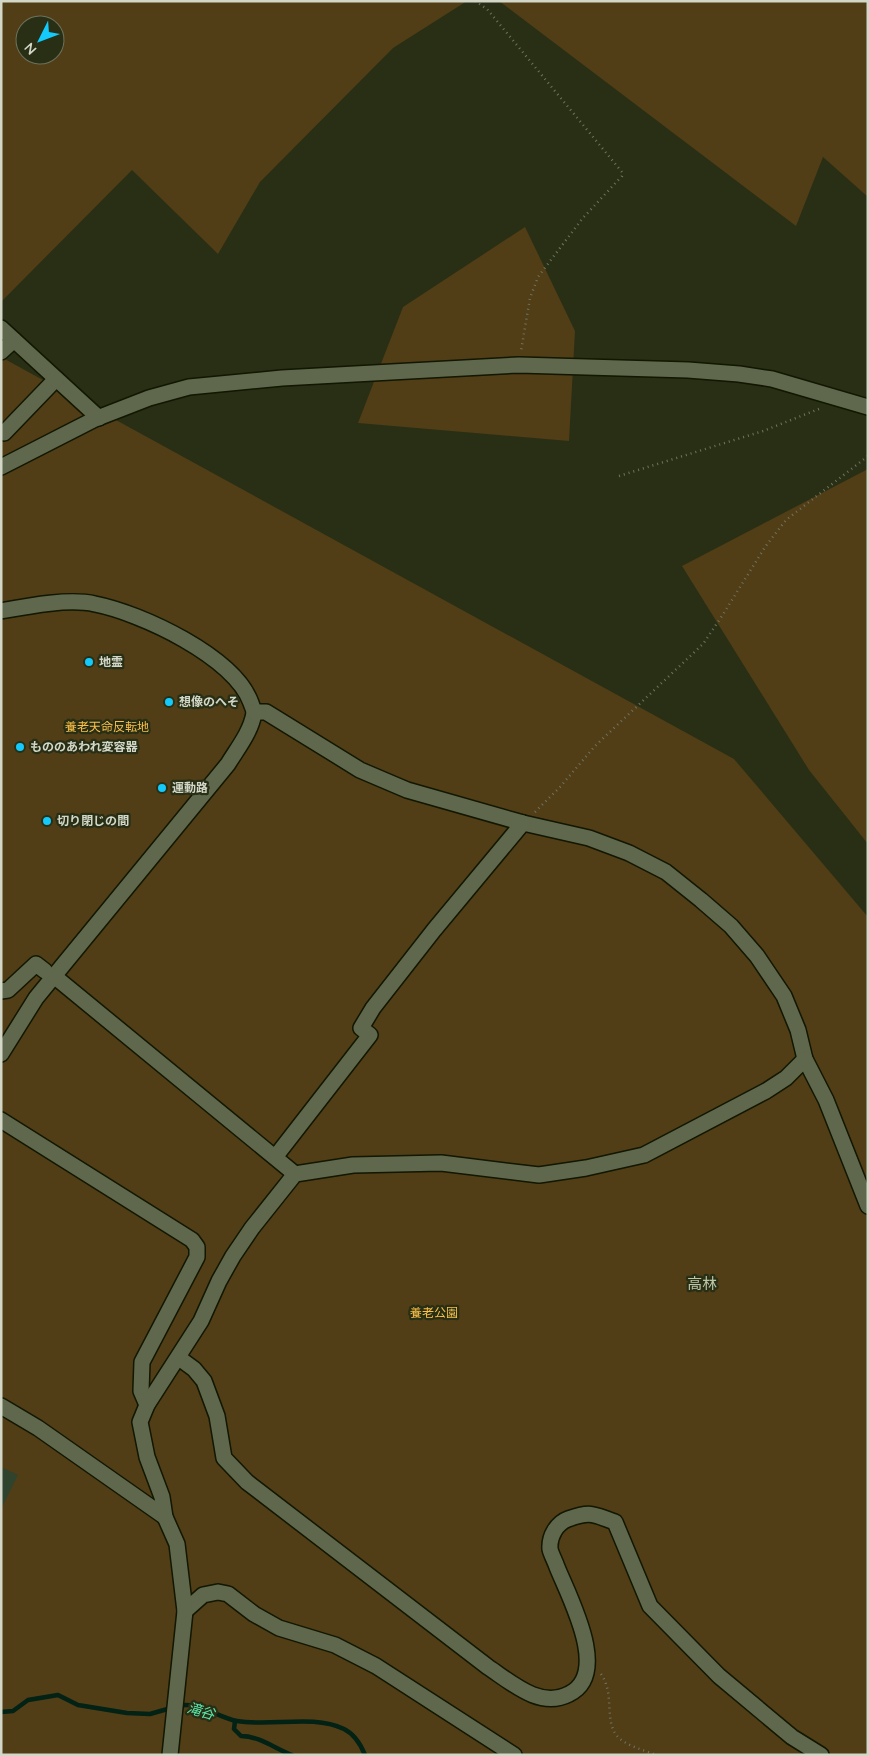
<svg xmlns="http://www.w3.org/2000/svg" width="869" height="1756" viewBox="0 0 869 1756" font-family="Quicksand,'Noto Sans JP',sans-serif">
<rect width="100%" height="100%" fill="#282f15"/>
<!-- green -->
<g fill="#513d16" fill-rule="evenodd">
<path d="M1,1H467L393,48L260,182L218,254L132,170L1,302ZM25,25H55V55H25Z"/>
<path d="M499,1H868V197L823,157L796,226Z"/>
<path d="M525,227L575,331L569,441L358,423L403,307Z"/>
<path d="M1,357L734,759L868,917V1755H1Z"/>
<path d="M868,469V844L809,770L682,566Z"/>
</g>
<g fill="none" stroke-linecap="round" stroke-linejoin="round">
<!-- stream -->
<g stroke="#012215" stroke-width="4.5">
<path d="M179,1706C198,1701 219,1718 237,1721C272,1727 312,1714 344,1729C354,1734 361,1745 365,1755"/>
<path d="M1,1712L13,1711L28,1700L58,1695L78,1705L127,1713L150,1714L171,1708"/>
<path d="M235,1721L234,1729L241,1736C259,1736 274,1748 292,1755"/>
</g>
</g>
<!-- building -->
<path fill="#2f432d" d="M1,1467L18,1475L1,1509Z"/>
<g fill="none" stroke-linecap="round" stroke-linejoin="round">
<!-- minor casing -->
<g stroke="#111701" stroke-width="18">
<g id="minor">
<path d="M1,328L99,418"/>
<path d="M1,352L14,340"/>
<path d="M4,433L56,379"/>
<path d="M1,467L95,419L149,398L189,387L282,378L519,365L688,370L739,374L772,379L868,407"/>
<path d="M1,611C28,606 69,598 95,604C141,613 235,657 251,703C252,706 254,710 254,713C251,732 237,749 228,764L36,998L1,1054"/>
<path d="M254,712H266L360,770L407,790L523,823L589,838L629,853L666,872L701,900L731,926L757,956L784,996L798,1030L805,1059L826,1100L868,1206"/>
<path d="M54,976L295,1174"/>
<path d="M1,991L8,990L36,964L45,971"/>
<path d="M1,1120L192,1240L197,1247V1257L142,1362L141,1391L147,1405"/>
<path d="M276,1156L370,1035L361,1028L373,1008L434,930L523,823"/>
<path d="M179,1358L194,1369L204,1381L217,1416L224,1458L247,1482L488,1667C512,1683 540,1709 569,1694C611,1674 569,1597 557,1567C555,1561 551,1554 550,1549C549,1536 557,1523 568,1519C591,1511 592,1514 615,1522L650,1606L719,1676L792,1737L821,1755"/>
<path d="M1,1406L38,1428L165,1517"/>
<path d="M185,1611L203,1595L218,1592L228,1594L254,1614L279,1628L335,1645L376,1666L514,1755"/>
<path d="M170,1755L185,1611L177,1544L165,1517L162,1497L147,1457L140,1422L147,1405L201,1321L219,1281L233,1256L252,1228L295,1174L353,1165L441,1163L539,1175L586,1168L644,1155L766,1091L786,1078L805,1059"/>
</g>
</g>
<!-- path -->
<g stroke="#6f7560" stroke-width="2.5" stroke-dasharray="1 4" stroke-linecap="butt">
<path d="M475,1L487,9L622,172V176L582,219L538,277L530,298L521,351"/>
<path d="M619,476L763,431L819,409"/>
<path d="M535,812L560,787L595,746L703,644L722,616L765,547L786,520L868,456"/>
<path d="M601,1674C615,1694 604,1720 617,1736C626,1746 644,1750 656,1755"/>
</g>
<!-- minor -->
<use href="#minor" stroke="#5f684c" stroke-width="15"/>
</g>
<!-- markers -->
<g fill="#14cafb" stroke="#282f15" stroke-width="2">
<circle cx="89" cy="662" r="5"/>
<circle cx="169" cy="702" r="5"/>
<circle cx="20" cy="747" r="5"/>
<circle cx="162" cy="788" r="5"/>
<circle cx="47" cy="821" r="5"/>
</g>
<g text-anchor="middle" stroke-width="4.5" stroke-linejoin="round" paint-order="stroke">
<!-- poi labels -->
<g font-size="12" font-weight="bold" fill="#d2d7c8" stroke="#282f15" text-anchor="start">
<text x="99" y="666">地霊</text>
<text x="179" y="706">想像のへそ</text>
<text x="30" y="751">もののあわれ変容器</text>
<text x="172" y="792">運動路</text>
<text x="57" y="825">切り閉じの間</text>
</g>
<!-- park labels -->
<g font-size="12" fill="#fcbf48" stroke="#282f15">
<text x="107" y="731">養老天命反転地</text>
<text x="434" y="1317">養老公園</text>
</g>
<!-- water labels -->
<g font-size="14" font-style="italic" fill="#5be6ac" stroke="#282f15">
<text transform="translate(201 1711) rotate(16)" y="5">滝谷</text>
</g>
<!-- quarter labels -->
<g font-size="15" fill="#bcc6a7" stroke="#282f15">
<text x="702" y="1289">高林</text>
</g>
</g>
<!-- border -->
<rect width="869" height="1756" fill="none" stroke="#d2d7c8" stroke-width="5"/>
<!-- north arrow -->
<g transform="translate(40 40) rotate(228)"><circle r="24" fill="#282f15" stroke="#6c725d"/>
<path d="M0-4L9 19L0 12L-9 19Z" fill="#14cafb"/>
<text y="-8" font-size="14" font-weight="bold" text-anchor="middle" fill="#d2d7c8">N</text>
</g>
</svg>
